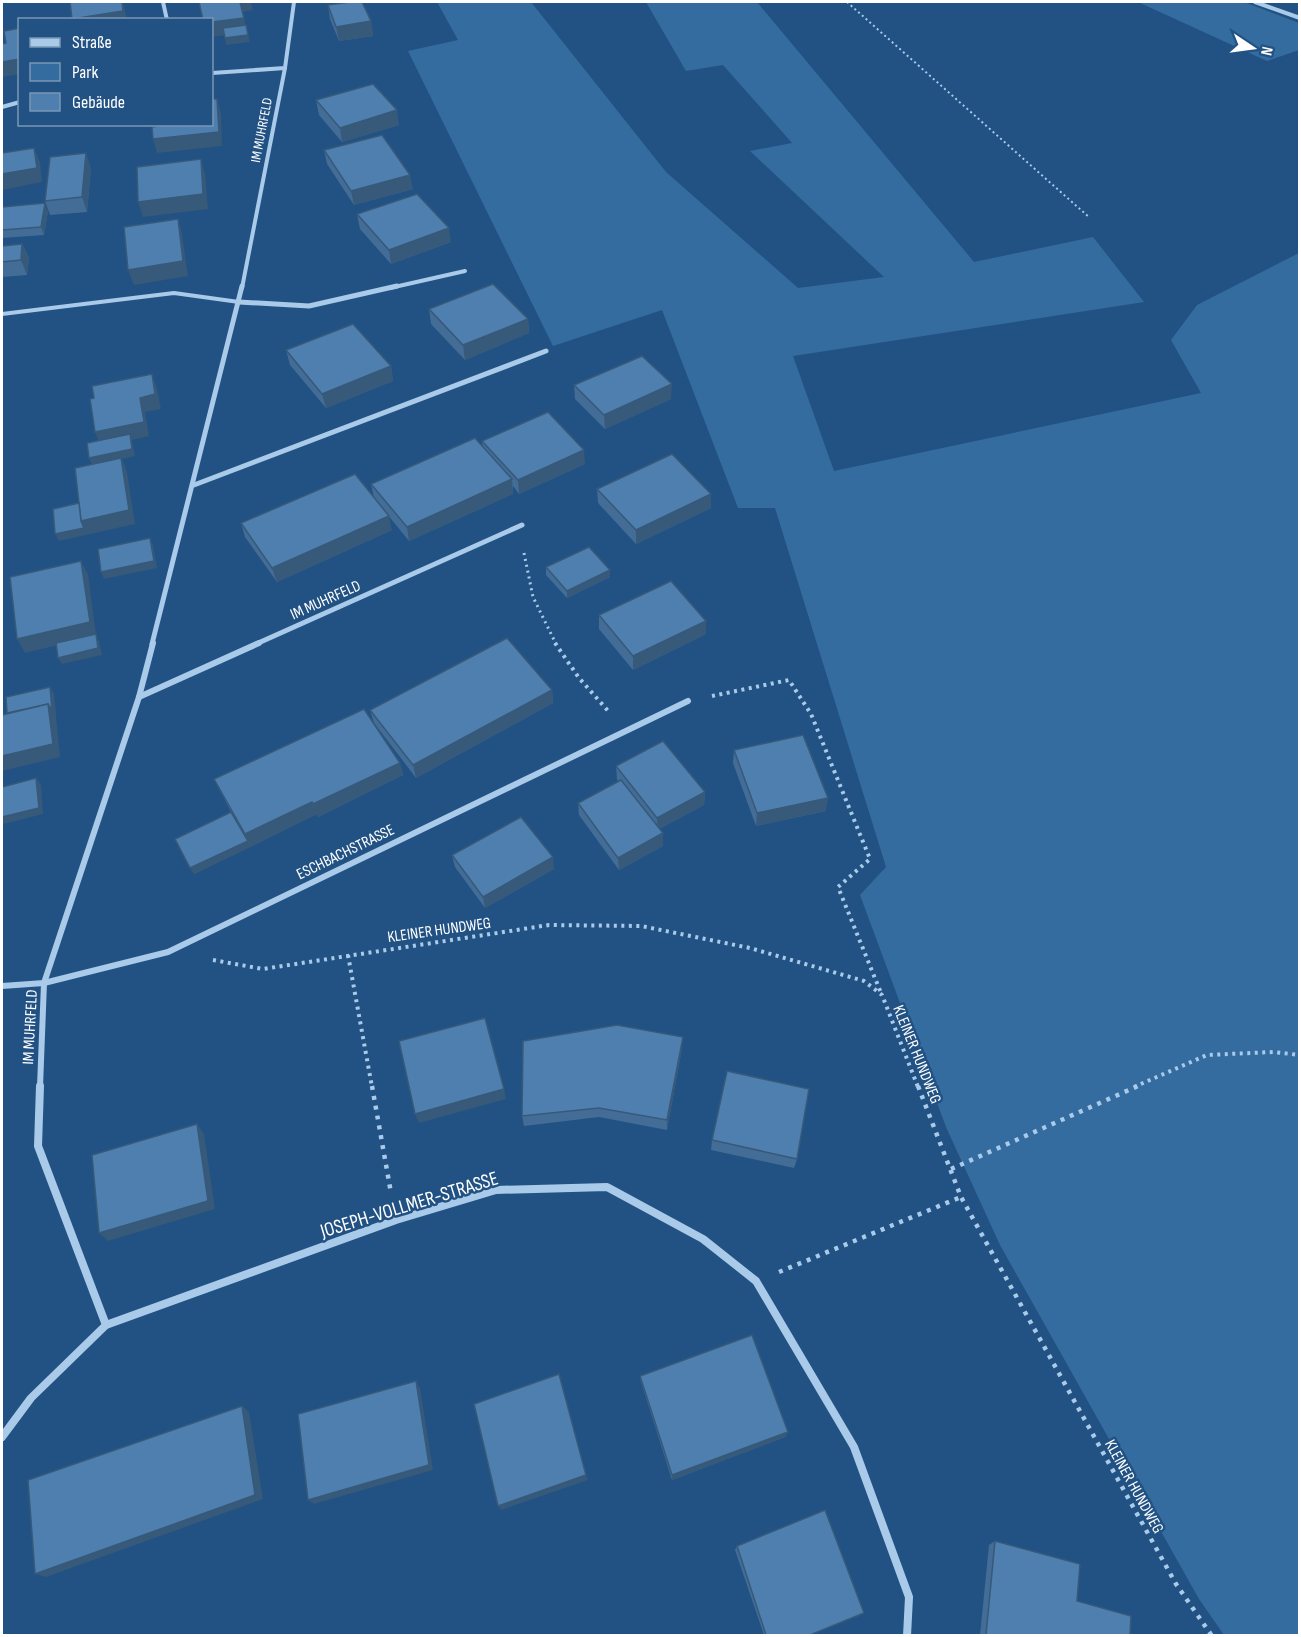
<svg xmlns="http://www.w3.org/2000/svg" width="1301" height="1637" viewBox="0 0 1301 1637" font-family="'Sofia Sans Condensed',sans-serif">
<rect width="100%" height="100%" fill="#215283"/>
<!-- green -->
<g fill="#356ca0">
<path d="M437,2H531L666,172L798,288L884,277L750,151L792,143L723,65L686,71L646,2H757L974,262L1093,237L1144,302L793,356L834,471L1201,393L1171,340L1197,305L1299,253V1635H1224L1199,1599L1000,1245L946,1127L860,895L886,867L775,508H738L662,310L553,346L408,51L458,40Z"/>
<path d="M1138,2H1244L1299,23V50L1267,61Z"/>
</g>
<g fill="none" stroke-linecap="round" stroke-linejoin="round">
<!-- path-far3 -->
<path stroke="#a9cae9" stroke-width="2" stroke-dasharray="2 3" stroke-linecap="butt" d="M847,2L1090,218"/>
<!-- path-far2 -->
<path stroke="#a9cae9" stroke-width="3" stroke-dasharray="2 4" stroke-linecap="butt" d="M524,553L533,597L556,644"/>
<!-- path-far1 -->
<g stroke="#a9cae9" stroke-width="4" stroke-dasharray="3 4.5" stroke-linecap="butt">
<path d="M555,643L579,678L609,712"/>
<path d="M712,696L789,680L811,714L870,859L838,887L881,993"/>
<path d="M348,955L372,1087"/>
<path d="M213,960L263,969L549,925L641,926L750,948L864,981L882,995L918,1087"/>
<path d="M1134,1087L1207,1055L1273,1052L1300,1055"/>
</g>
<!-- path -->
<g stroke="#a9cae9" stroke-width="4.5" stroke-dasharray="4 6" stroke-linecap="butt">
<path d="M372,1086L391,1193"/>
<path d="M918,1086L961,1197L1176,1584L1212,1636"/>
<path d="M951,1169L1138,1086"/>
<path d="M779,1272L961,1197"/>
</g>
<!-- lane -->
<path stroke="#a9cae9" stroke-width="4" d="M2,314L174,293L239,302"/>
<!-- street-far3 -->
<g stroke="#a9cae9" stroke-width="4">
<path d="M163,2L167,20"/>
<path d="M1255,2L1300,18"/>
<path d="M212,73L285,68L294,2"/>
<path d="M2,107L20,102"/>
<path d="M242,288L285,68"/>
<path d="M390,288L465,271"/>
</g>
<!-- street-far2 -->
<g stroke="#a9cae9" stroke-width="5">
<path d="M239,302L309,306L397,286"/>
<path d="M194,485L546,351"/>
<path d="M152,644L242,286"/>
<path d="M256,644L522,525"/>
</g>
<!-- street-far1 -->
<g stroke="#a9cae9" stroke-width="6">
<path d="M139,697L259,643"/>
<path d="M2,986L44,983L168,952L688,701"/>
<path d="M40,1087L44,983L139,697L153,643"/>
</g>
<!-- street -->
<g stroke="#a9cae9" stroke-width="8">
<path d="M40,1086L38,1146L106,1325"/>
<path d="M2,1437L31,1398L106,1325L396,1220L496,1190L607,1187L703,1239L756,1281L854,1447L909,1597L907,1636"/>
</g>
</g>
<!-- wall -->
<g fill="#436d96">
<path d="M328,5L371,21L373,36L339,41L330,19Z"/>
<path d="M316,100L399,125L342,142L319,115Z"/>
<path d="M324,150L413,189L354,205L327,164Z"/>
<path d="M91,168L87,212L50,215L45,201Z"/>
<path d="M2,207L48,211L44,235L2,238Z"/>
<path d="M357,214L451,242L391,264L360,229Z"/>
<path d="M22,244L29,258L27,275L2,277V246Z"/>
<path d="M429,309L528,319L529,333L465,360L431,324Z"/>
<path d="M286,350L391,366L393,381L326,408L290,365Z"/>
<path d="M574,385L671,399L605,429L575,399Z"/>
<path d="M482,441L585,464L519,494L513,486V494L409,541L374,498L371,484L483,448Z"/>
<path d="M597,489L711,494V508L636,544L598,503Z"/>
<path d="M241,523L392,530L277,582L245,537Z"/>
<path d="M546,567L610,570V577L567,598L546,575Z"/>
<path d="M599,615L706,621V634L633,670L599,629Z"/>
<path d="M552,690L553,703L416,778L374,723L370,710Z"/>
<path d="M734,750L826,811L756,826L733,763Z"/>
<path d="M400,763L403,775L318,817L317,814L194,874L231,812L214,779Z"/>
<path d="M616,766L705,792L704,805L659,829L663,833V846L619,870L579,815L578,803L618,781L617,779Z"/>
<path d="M452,855L554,869L485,908L455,867Z"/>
<path d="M682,1048L667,1130L599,1117L524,1126L522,1116Z"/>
<path d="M712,1140L797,1159L794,1168L711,1150Z"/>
<path d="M640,1376L788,1432L785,1437L672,1480L641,1382Z"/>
<path d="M995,1541L1077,1601L1130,1635H980L989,1545Z"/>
<path d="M737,1546L864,1613L811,1635H764L735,1550Z"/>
</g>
<!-- shaded-wall -->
<g fill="#37597a">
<path d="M2,2H16L2,3Z"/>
<path d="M122,2H123L127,20H73L72,19Z"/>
<path d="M240,2H251L253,10L242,12Z"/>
<path d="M244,18L247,32L212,37V22Z"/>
<path d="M371,21L373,36L339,41L336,27Z"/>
<path d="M248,35L250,42L226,45L225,38Z"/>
<path d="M20,59V74L2,77V62Z"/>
<path d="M217,99L221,113L222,146L157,153L153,139Z"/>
<path d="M397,110L399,125L342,142L340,128Z"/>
<path d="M34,148L40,162L42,182L2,190V174Z"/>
<path d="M86,153L91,168L87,212L82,197Z"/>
<path d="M201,159L205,174L208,209L143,217L138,202Z"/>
<path d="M410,175L413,189L354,205L351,191Z"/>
<path d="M45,203L48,211L44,235L41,227Z"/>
<path d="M178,219L182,234L188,276L134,285L128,270Z"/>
<path d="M449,228L451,242L391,264L389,250Z"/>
<path d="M22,244L29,258L27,275L21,260Z"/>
<path d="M528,319L529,333L465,360L463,345Z"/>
<path d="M391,366L393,381L326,408L322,394Z"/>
<path d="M152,374L157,389L161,409L145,412L149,436L132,440L135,456L122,459L127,472L135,524L59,541L55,534L81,521L92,465L89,458L101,446L95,432L140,398Z"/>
<path d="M672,384L671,399L605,429L604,415Z"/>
<path d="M584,450L585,464L519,494L518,480Z"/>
<path d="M512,479L513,494L409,541L407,527Z"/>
<path d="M711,494V508L636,544V530Z"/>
<path d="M389,516L392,530L277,582L272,568Z"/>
<path d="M150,538L153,545L157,568L104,579L101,572Z"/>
<path d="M81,561L88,574L96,635L99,641L102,655L62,664L58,658L96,636L25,653L17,639Z"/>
<path d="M610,570V577L567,598V591Z"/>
<path d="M706,621V634L633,670V656Z"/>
<path d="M50,687L54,694L60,757L2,771V756L48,704Z"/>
<path d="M552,690L553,703L416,778L413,765Z"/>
<path d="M400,763L403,775L318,817L313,804Z"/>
<path d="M36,778L41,785L43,814L4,824L2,821V817Z"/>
<path d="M705,792L704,805L657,830V818Z"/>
<path d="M828,798L826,811L756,826L757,813Z"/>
<path d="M312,802L317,814L251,847L245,834Z"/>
<path d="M663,833V846L619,870L618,858Z"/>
<path d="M248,841L251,847L194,874L190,868Z"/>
<path d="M553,857L554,869L485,908L483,897Z"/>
<path d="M683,1037L682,1048L667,1130V1120Z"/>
<path d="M504,1089L506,1099L419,1123L415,1114Z"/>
<path d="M197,1124L204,1134L215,1209L108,1241L99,1233Z"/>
<path d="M416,1381L420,1388L433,1470L314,1504L308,1500Z"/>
<path d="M242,1406L249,1412L263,1499L46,1577L35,1574Z"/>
<path d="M788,1432L785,1437L672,1480V1475Z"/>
<path d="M586,1475L588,1480L501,1510L498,1506Z"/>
</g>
<!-- building -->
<g fill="#4e7fae" stroke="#37597a" stroke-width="1.5">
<path d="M70,2H122L123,11L72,19Z"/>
<path d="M199,2H240L244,18L212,22V20H203Z"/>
<path d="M350,2H362L371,21L336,27L328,5Z"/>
<path d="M246,25L248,35L225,38L223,28Z"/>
<path d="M20,28V59L2,62V44L6,43L4,31Z"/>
<path d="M373,84L397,110L340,128L316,100Z"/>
<path d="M212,99H217L219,132L153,139L152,127L170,124H212Z"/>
<path d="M382,135L410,175L351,191L324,150Z"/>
<path d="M34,148L37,168L2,174V153Z"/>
<path d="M86,153L82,197L45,201L50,157Z"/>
<path d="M201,159L203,194L138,202L137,167Z"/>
<path d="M417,194L449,228L389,250L357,214Z"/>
<path d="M45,203L41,227L2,230V207Z"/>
<path d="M178,219L183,261L128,270L124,227Z"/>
<path d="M22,244L21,260L2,262V246Z"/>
<path d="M493,284L528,319L463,345L429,309Z"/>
<path d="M353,324L391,366L322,394L286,350Z"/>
<path d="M642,356L672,384L604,415L574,385Z"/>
<path d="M152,374L155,394L140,398L144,422L95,432L90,399L94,398L92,386Z"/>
<path d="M548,412L584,450L518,480L482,441Z"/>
<path d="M130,434L132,449L89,458L87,443Z"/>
<path d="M475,438L512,479L407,527L371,484Z"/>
<path d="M672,454L711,494L636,530L597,489Z"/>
<path d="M121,458L129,510L81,521L75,468Z"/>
<path d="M355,474L389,516L272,568L241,523Z"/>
<path d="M79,503L81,521L84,528L55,534L53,509Z"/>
<path d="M150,538L154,561L101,572L98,549Z"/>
<path d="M589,547L610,570L567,591L546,567Z"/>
<path d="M81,561L90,622L17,639L10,577Z"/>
<path d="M671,581L706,621L633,656L599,615Z"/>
<path d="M96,634L98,648L58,658L56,643Z"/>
<path d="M507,638L552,690L413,765L370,710Z"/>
<path d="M50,687L52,710L48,704L7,713L6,697Z"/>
<path d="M48,704L53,744L2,756V715Z"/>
<path d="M364,709L400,763L313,804L312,802L245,834L214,779Z"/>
<path d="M803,735L828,798L757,813L734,750Z"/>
<path d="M663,741L705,792L657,818L616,766Z"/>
<path d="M36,778L39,808L2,817V787Z"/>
<path d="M621,780L663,833L618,858L578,803Z"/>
<path d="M231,812L248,841L190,868L175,839Z"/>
<path d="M521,817L553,857L483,897L452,855Z"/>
<path d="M485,1018L504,1089L415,1114L399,1041Z"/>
<path d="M617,1025L683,1037L667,1120L599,1108L522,1116L523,1041Z"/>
<path d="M727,1071L809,1089L797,1159L712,1140Z"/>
<path d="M197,1124L208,1201L99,1233L92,1155Z"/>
<path d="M752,1335L788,1432L672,1475L640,1376Z"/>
<path d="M559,1374L586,1475L498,1506L474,1404Z"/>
<path d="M416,1381L429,1465L308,1500L298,1414Z"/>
<path d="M242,1406L255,1495L35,1574L28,1480Z"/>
<path d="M825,1510L864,1613L810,1635H766L737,1546Z"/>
<path d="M995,1541L1080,1564L1077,1601L1131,1616L1130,1635H986Z"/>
</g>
<g text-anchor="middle" stroke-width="5" stroke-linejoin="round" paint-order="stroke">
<!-- far-street labels -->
<g font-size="14" fill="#fff" stroke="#215283">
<text transform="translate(261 130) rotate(-79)" y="5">IM MUHRFELD</text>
</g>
<!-- street labels -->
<g font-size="16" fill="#fff" stroke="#215283">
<text transform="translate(325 599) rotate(-24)" y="6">IM MUHRFELD</text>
<text transform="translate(345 851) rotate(-26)" y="6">ESCHBACHSTRASSE</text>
<text transform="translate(439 929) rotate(-8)" y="6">KLEINER HUNDWEG</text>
<text transform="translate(29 1027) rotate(-87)" y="6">IM MUHRFELD</text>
<text transform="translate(918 1054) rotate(68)" y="6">KLEINER HUNDWEG</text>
<text transform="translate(1135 1486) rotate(61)" y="6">KLEINER HUNDWEG</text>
</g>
<!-- near-street labels -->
<g font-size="20" fill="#fff" stroke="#215283">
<text transform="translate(409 1204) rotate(-17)" y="7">JOSEPH-VOLLMER-STRASSE</text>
</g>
</g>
<!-- border -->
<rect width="1301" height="1637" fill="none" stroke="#ffffff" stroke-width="6"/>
<!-- legend -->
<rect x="18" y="18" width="195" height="108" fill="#215283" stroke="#7a97b5" stroke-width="1.5"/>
<rect x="30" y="38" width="30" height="9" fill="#a9cae9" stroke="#7a97b5" stroke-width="1.5"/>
<text x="72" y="48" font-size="18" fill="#ffffff">Straße</text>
<rect x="30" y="63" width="30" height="18" fill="#356ca0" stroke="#7a97b5" stroke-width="1.5"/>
<text x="72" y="78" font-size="18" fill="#ffffff">Park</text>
<rect x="30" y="93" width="30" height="18" fill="#4e7fae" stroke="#7a97b5" stroke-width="1.5"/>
<text x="72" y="108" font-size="18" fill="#ffffff">Gebäude</text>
<!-- north arrow -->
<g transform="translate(1253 48) rotate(103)" stroke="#215283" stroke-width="4.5" paint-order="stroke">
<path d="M0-4.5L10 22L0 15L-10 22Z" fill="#ffffff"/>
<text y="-9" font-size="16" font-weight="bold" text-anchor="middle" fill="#ffffff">N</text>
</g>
</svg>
